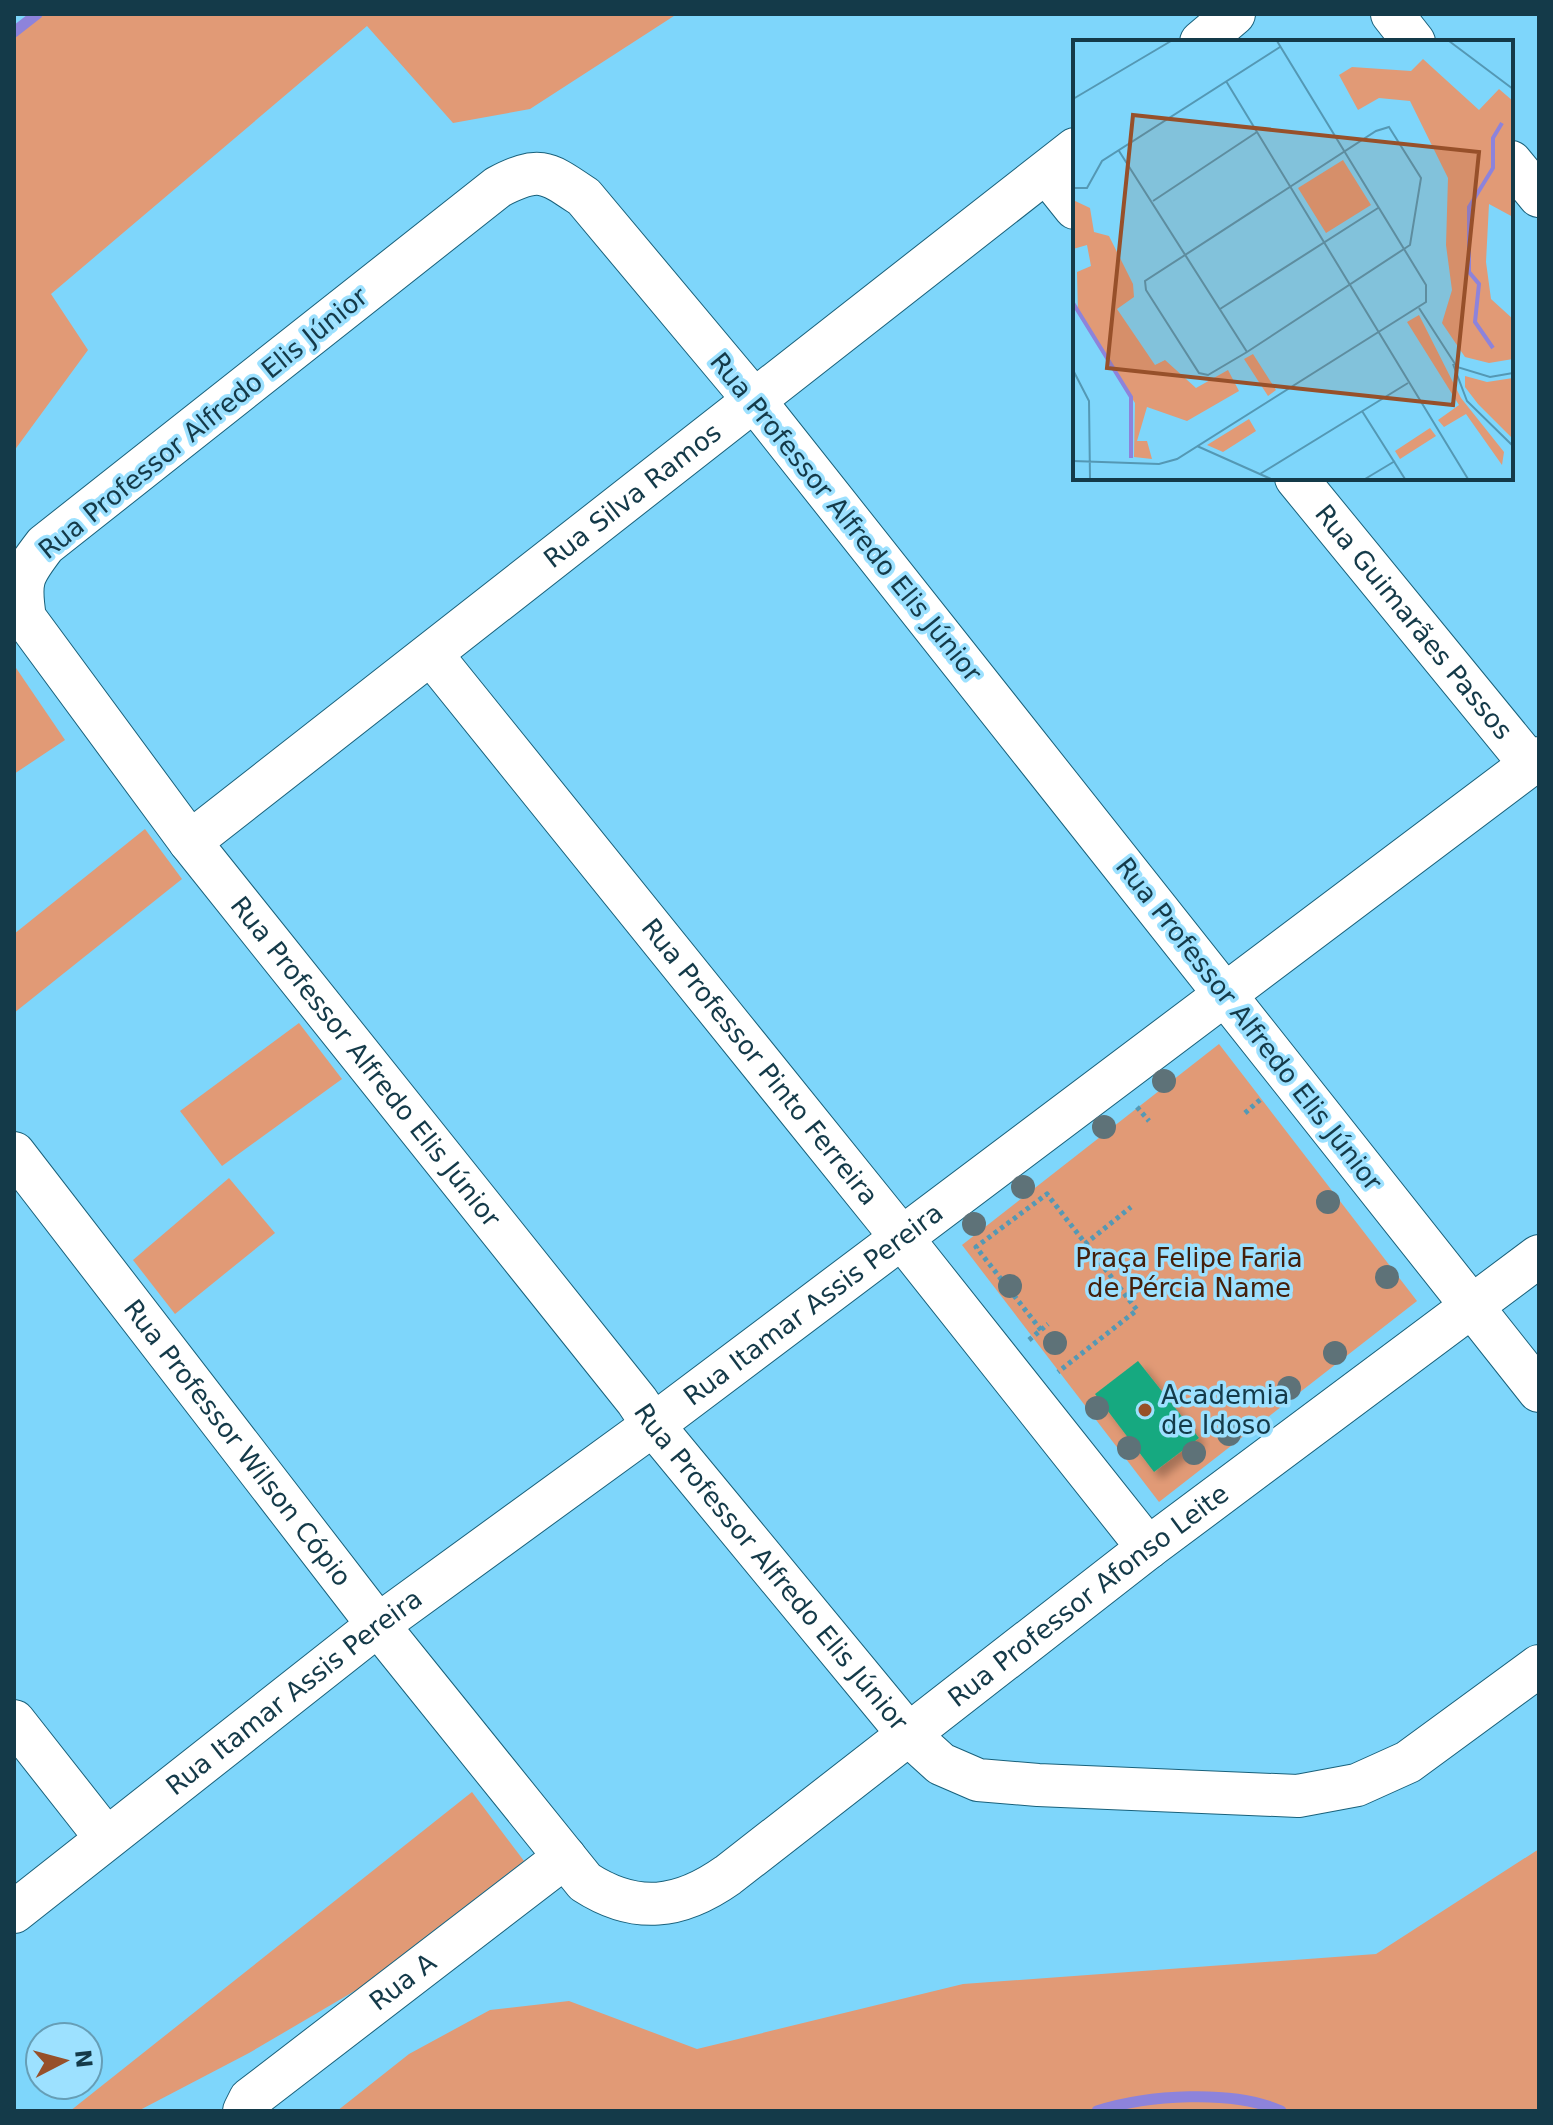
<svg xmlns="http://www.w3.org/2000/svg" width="1553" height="2125" viewBox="0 0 1553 2125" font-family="'DejaVu Sans',sans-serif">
<defs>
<filter id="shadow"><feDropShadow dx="7" dy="7" stdDeviation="4" flood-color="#0004"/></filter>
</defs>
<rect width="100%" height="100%" fill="#7ed6fb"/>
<!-- green -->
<g fill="#e19a76">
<path d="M37,14H677L530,109L453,123L367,26L51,294L88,350L14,451V32Z"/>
<path d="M14,665L65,740L14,774Z"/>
<path d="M145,829L182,879L14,1013V934Z"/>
<path d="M299,1023L342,1079L222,1166L180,1111Z"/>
<path d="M1219,1044L1417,1301L1159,1502L962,1245Z"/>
<path d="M229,1178L275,1233L175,1314L133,1260Z"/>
<path d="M472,1792L524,1861L358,1989L249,2053L138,2111H70Z"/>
<path d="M1539,1849V2111H337L409,2054L490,2010L569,2001L697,2049L963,1984L1376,1954Z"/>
</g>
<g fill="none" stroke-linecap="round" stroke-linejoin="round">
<!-- stream -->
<g stroke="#8d83db" stroke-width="11">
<path d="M14,32L37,14"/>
<path d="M1097,2111C1147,2095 1232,2089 1281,2111"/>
</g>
</g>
<!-- building -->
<path fill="#18a980" filter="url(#shadow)" d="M1138,1361L1199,1438L1154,1472L1095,1394Z"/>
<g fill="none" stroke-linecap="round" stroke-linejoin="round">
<!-- minor casing -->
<g stroke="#19617b" stroke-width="44">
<g id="minor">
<path d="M1392,14L1414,42"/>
<path d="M1201,42L1234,14"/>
<path d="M1511,162L1539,196"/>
<path d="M1047,173L1075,208"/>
<path id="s1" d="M1296,478L1530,764"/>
<path id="s2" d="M431,654L902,1238L1148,1548"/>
<path id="s3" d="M190,842L1075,149"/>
<path id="s4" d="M14,1153L378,1625L585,1882C636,1915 680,1909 728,1875L1148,1548L1539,1256"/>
<path id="s5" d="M1539,1391L754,400L584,197C547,172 540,165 498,187L45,545C22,575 19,580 25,618L190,842L637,1401L653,1425L909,1735L941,1764L978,1780L1038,1785L1298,1796L1357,1785L1408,1762L1539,1666"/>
<path d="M14,1721L106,1838"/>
<path id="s6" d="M14,1912L378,1625L653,1425L1539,758"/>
<path id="s7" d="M244,2111L250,2099L565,1857"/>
</g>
</g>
<!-- path -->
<g stroke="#5499b5" stroke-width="5" stroke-dasharray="4 4" stroke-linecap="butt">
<path d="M1137,1107L1149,1121"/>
<path d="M1245,1113L1261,1099"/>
<path d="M1085,1244L1131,1207"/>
<path d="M1127,1297L1139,1289"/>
<path d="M1041,1330L976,1247L1047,1194L1137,1310L1058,1372"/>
<path d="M1029,1340L1048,1324"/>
</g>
<!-- minor -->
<use href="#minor" stroke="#fff" stroke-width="42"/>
</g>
<!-- trees -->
<g fill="#5e7278">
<circle cx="1164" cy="1081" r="12"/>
<circle cx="1104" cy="1127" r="12"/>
<circle cx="1023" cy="1187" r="12"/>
<circle cx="1328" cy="1202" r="12"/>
<circle cx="974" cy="1224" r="12"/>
<circle cx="1387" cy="1277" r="12"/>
<circle cx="1010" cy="1286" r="12"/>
<circle cx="1055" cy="1343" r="12"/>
<circle cx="1335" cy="1353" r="12"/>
<circle cx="1289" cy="1388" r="12"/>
<circle cx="1097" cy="1408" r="12"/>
<circle cx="1229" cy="1434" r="12"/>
<circle cx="1129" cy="1448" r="12"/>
<circle cx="1194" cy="1453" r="12"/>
</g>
<!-- markers -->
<circle fill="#97502a" stroke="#9de1ff" stroke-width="3" cx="1145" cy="1410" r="8"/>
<g text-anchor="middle" stroke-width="7" stroke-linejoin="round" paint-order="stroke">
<!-- street labels -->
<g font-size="26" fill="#143a49" stroke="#9de1ff">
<text transform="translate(203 423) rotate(-39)" y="9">Rua Professor Alfredo Elis Júnior</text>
<text dy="9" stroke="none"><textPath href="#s3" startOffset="562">Rua Silva Ramos</textPath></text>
<text transform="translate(846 517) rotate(51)" y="9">Rua Professor Alfredo Elis Júnior</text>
<text dy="9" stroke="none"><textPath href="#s1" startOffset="186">Rua Guimarães Passos</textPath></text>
<text transform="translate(1249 1024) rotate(52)" y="9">Rua Professor Alfredo Elis Júnior</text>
<text dy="9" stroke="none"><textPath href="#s5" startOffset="2840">Rua Professor Alfredo Elis Júnior</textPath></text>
<text dy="9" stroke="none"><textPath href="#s2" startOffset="524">Rua Professor Pinto Ferreira</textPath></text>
<text dy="9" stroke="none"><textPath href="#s6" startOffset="1004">Rua Itamar Assis Pereira</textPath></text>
<text dy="9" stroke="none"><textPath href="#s4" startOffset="366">Rua Professor Wilson Cópio</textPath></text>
<text dy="9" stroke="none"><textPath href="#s5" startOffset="3488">Rua Professor Alfredo Elis Júnior</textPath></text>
<text dy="9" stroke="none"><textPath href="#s4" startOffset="1536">Rua Professor Afonso Leite</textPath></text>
<text dy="9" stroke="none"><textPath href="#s6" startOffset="356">Rua Itamar Assis Pereira</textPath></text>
<text dy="9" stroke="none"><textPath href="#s7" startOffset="206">Rua A</textPath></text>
</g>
<!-- park labels -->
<g font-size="26" fill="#44200c" stroke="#9de1ff">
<text x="1189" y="1267">Praça Felipe Faria<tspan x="1189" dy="30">de Pércia Name</tspan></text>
</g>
<!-- poi labels -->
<g font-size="26" fill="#143a49" stroke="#9de1ff" text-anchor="start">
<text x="1161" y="1404">Academia<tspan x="1161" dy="30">de Idoso</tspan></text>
</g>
</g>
<!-- overview -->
<g transform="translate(1073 40)">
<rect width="440" height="440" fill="#7ed6fb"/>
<path d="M350,19L406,70L426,49L440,61V177L416,164L413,222L418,259L440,279V319L416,323L392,317L369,283L379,250L373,205L375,138L337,61L306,58L285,70L266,35L279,27L338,31ZM270,120L298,165L253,193L225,148ZM0,160L17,168L21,192L36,196L60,244L61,257L44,269L82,325L92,320L123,348L155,330L166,351L114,381L74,367L64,401H74L79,419L61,417L62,363L5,274L4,232L18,226L14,205L0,209ZM346,275L388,358L431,412L429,425L393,374L371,387L365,380L386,365L334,282ZM180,314L203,350L195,356L171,319ZM392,336L414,342L440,338V399L405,364L392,347ZM176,379L183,391L150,412L134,405ZM357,388L363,396L327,419L322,411Z" fill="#e19a76"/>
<path fill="none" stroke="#8d83db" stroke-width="4" d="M0,263L58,357V418M420,308L402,282L406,244L396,232V167L420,128V98L429,83"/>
<path fill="none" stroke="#5498b4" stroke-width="2" d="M288,1H332M376,1L440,49M153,41L395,439M0,59L98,1M316,87L348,138L337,205L174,312L135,335L126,333L73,250L72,241L303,91ZM46,111L174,312M0,148H14L29,121L207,7M80,161L184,92M346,268L384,327L417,337L440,333M147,269L305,168M380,324L394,361L440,406M0,330L16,361L17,439M289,371L332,439M124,406L198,439M0,421L86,424L104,419L353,262V245L204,1M187,434L335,343M292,439L322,421"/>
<path fill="#97502a" fill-opacity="0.15" stroke="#97502a" stroke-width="4" d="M60,75L406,112L380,365L34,328Z"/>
<rect width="440" height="440" fill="none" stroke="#143a49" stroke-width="4"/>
</g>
<!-- border -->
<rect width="1553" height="2125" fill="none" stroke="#143a49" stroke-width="32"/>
<!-- north arrow -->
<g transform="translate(64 2061) rotate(84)"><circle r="38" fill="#9de1ff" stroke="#669eb6" stroke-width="2"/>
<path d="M0-6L14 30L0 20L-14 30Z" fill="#97502a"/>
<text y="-12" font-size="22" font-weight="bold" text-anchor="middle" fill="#143a49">N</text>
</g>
</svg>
